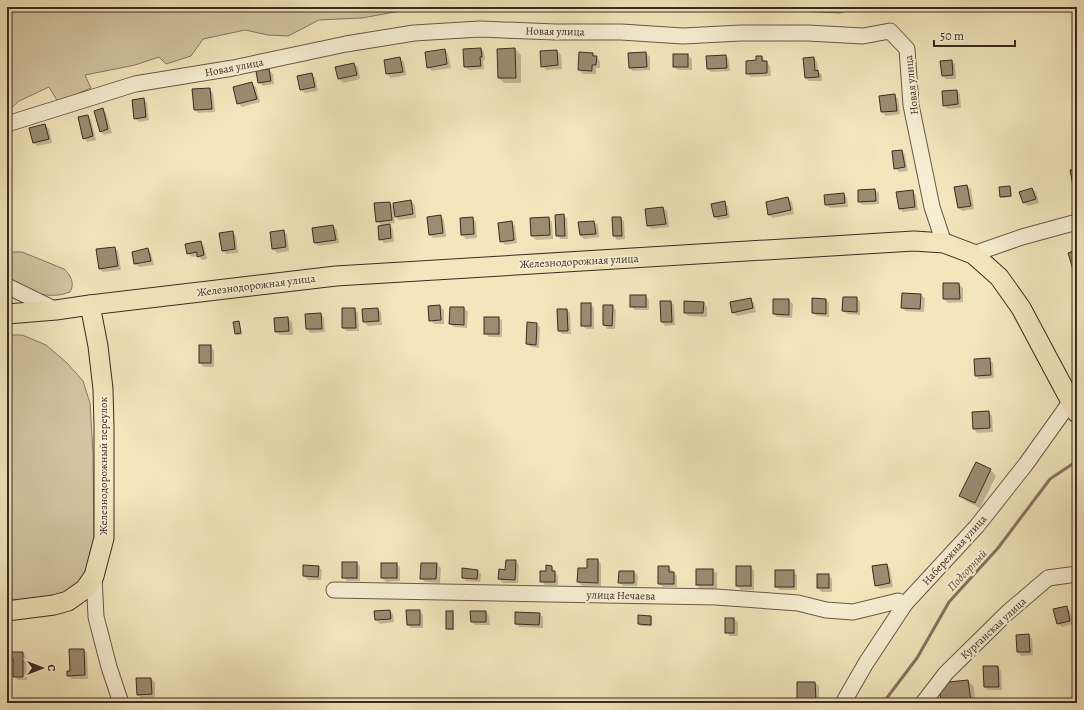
<svg xmlns="http://www.w3.org/2000/svg" width="1084" height="710" viewBox="0 0 1084 710" font-family="Alegreya,serif">
<rect width="100%" height="100%" fill="#f3e6bd"/>
<filter id="stains"><feTurbulence type="fractalNoise" baseFrequency=".005" numOctaves="4"/><feColorMatrix values="0 0 0 0 .2 0 0 0 0 .09 0 0 0 0 .02 0 0 0 .5 -.17"/></filter>
<radialGradient id="worn" r=".72"><stop offset=".6" stop-color="#630" stop-opacity="0"/><stop offset="1" stop-color="#630" stop-opacity=".3"/></radialGradient>
<!-- green -->
<g fill="#d4c6a2" stroke="#887861">
<path d="M7,7H443L400,11L362,18L319,20L288,36L268,35L245,30L203,39L191,56L166,64L159,57L135,65L85,75L91,88L58,102L49,87L19,101L7,112Z"/>
<path d="M707,7H861L840,13Z"/>
<path d="M7,252H22L64,269C71,275 75,284 70,292C46,301 28,290 7,280Z"/>
<path d="M7,335H22L46,345L67,363L83,381L90,403L93,453L94,549L88,571L76,587L55,596L17,600L7,598Z"/>
</g>
<!-- shadow -->
<g fill="#0003">
<path d="M481,49L484,52L485,60L483,61L484,69L469,70L465,67Z"/>
<path d="M515,49L521,55V83H504L499,78Z"/>
<path d="M445,50L448,54L451,68L432,71L428,67Z"/>
<path d="M557,51L561,55L562,69L546,70L542,66Z"/>
<path d="M646,53L650,57V70L633,71L629,68Z"/>
<path d="M593,54L600,61V68H596V74H583L579,70Z"/>
<path d="M674,55H688L692,59V70H678L674,67Z"/>
<path d="M726,56L729,60L730,71L711,72L708,69Z"/>
<path d="M762,57L770,66L771,76L751,77L747,73Z"/>
<path d="M400,58L404,62L406,75L391,78L387,74L385,61Z"/>
<path d="M814,58L817,62L818,71L822,75V81H809L806,78Z"/>
<path d="M951,61L955,64L956,79H946L943,76Z"/>
<path d="M354,64L358,67L360,79L343,83L339,79L336,68Z"/>
<path d="M269,70L273,74L274,84L263,86L259,82Z"/>
<path d="M312,74L315,78L318,91L305,93L301,90Z"/>
<path d="M252,84L256,87L260,102L242,107L238,103Z"/>
<path d="M209,89L213,93L215,112L198,113L195,110Z"/>
<path d="M956,91L960,94L961,108L948,109L944,105Z"/>
<path d="M894,95L898,99L900,114L886,116L882,112L881,97Z"/>
<path d="M144,99L147,103L149,120L139,122L135,118Z"/>
<path d="M102,109L106,113L112,133L104,135L101,131Z"/>
<path d="M88,116L91,120L96,140L87,142L84,138Z"/>
<path d="M45,125L49,129L52,143L37,146L34,143Z"/>
<path d="M902,151L905,155L908,171L899,172L895,168Z"/>
<path d="M967,186L971,189L974,209L962,211L959,208Z"/>
<path d="M1009,187L1011,189L1012,197L1002,198L1001,197Z"/>
<path d="M1032,189L1036,192L1039,203L1028,206L1024,203Z"/>
<path d="M875,190L879,193V204L863,205L859,202Z"/>
<path d="M912,191L916,195L918,210L903,212L899,208Z"/>
<path d="M844,194L847,198L848,207L830,208L826,205Z"/>
<path d="M788,198L792,202L794,214L773,218L769,215Z"/>
<path d="M411,201L415,205L416,218L399,220L394,215L395,223L388,224L393,229L394,242L384,243L380,239L382,226L377,221L390,203L394,207Z"/>
<path d="M724,202L728,206L730,218L718,220L714,216Z"/>
<path d="M663,208L667,211L669,227L652,229L648,226Z"/>
<path d="M564,215L567,219L568,239H561L557,236Z"/>
<path d="M441,216L444,220L446,237L433,238L430,235Z"/>
<path d="M472,218L476,222L477,238L466,239L462,235Z"/>
<path d="M548,218L552,222L553,239L536,240L532,236L531,219Z"/>
<path d="M613,218H620L624,221L625,239L617,240L614,236Z"/>
<path d="M512,222L515,226L517,243L505,245L501,241Z"/>
<path d="M594,222L598,225L599,237L584,239L580,235Z"/>
<path d="M333,226L337,230L339,243L319,246L315,243Z"/>
<path d="M232,232L236,236L238,253L226,254L223,251Z"/>
<path d="M284,232L287,235L289,251L277,253L273,249L271,233Z"/>
<path d="M201,242L204,246L207,259L202,260L198,256L192,257L188,253Z"/>
<path d="M114,248L118,251L121,270L103,272L100,269Z"/>
<path d="M148,249L151,253L154,265L139,267L135,264L133,252Z"/>
<path d="M959,284L963,288V302L948,303L944,299Z"/>
<path d="M921,295L925,298L924,312L906,311L902,308Z"/>
<path d="M646,296L649,300V310H635L631,306Z"/>
<path d="M857,298L860,302V315L847,314L843,311Z"/>
<path d="M750,299L754,303L756,312L737,316L733,312Z"/>
<path d="M789,300L793,304L792,318L777,317L774,314Z"/>
<path d="M826,300L829,303V317L817,316L813,313Z"/>
<path d="M661,302H670L674,305L675,325L665,326L662,322Z"/>
<path d="M704,303L707,307V317L688,316L685,312Z"/>
<path d="M590,304L594,308V329H586L582,325Z"/>
<path d="M440,306L444,310V324H434L430,320Z"/>
<path d="M612,306L616,310L615,329H607L604,325Z"/>
<path d="M464,308L468,312L467,328L454,327L450,324Z"/>
<path d="M354,309L358,313L359,331H347L343,328Z"/>
<path d="M378,309L381,312L382,325L368,326L364,322Z"/>
<path d="M567,310L570,313L571,334H562L559,331Z"/>
<path d="M321,314L324,318L325,332L310,333L307,329Z"/>
<path d="M288,318L292,322L293,335H280L276,332Z"/>
<path d="M499,318L502,321V337H489L485,333Z"/>
<path d="M239,322L240,324L242,335H237L236,334Z"/>
<path d="M537,324L540,327L539,348L531,347L527,344Z"/>
<path d="M210,346L214,350V367H203L200,363Z"/>
<path d="M989,360L993,363L994,378L979,379L976,376Z"/>
<path d="M989,412L992,416L993,432L977,433L974,429Z"/>
<path d="M977,463L991,470L996,476L980,508L966,501L961,496Z"/>
<path d="M598,560L601,564V586H582L578,582Z"/>
<path d="M515,561L519,565L518,583H503L499,579Z"/>
<path d="M356,563L360,566V581H347L343,577Z"/>
<path d="M382,564H396L400,567V581L386,582L382,578Z"/>
<path d="M422,564H437L441,568L440,583L425,582L421,578Z"/>
<path d="M887,565L890,569L893,587L880,589L876,585Z"/>
<path d="M318,567L322,570L321,580H308L304,576Z"/>
<path d="M552,567L558,576V585H545L541,581Z"/>
<path d="M669,567L677,576V587H663L659,583Z"/>
<path d="M737,567H751L754,571V590H741L737,586Z"/>
<path d="M697,570H713L717,573V589H700L697,585Z"/>
<path d="M477,571L481,574L480,582L466,581L463,578Z"/>
<path d="M793,571L797,575V590H780L776,587Z"/>
<path d="M634,572L638,576L637,586H623L619,582Z"/>
<path d="M828,575L832,579V592H822L818,588Z"/>
<path d="M1066,607L1070,611L1073,624L1062,627L1058,624Z"/>
<path d="M389,611L393,614L394,622L380,624L376,620L375,612Z"/>
<path d="M419,611L423,615V628H411L408,625Z"/>
<path d="M453,612L454,614V630H448L447,628Z"/>
<path d="M486,612L489,616L490,625H475L472,622Z"/>
<path d="M539,614L543,617V628L520,627L516,624Z"/>
<path d="M639,616L651,617L652,618V626H640L639,624Z"/>
<path d="M734,619L738,622V636H730L726,632Z"/>
<path d="M1029,635L1032,639L1033,655L1021,656L1018,652Z"/>
<path d="M83,650L87,653L88,679H72L68,676Z"/>
<path d="M23,653L26,657L27,680H18L14,676V661L11,659Z"/>
<path d="M998,667L1001,671L1002,690H988L985,687Z"/>
<path d="M151,679L155,682V697L141,698L138,694Z"/>
<path d="M968,681L974,687L975,703H942L940,684Z"/>
<path d="M798,683H815L819,686V703H801L798,700Z"/>
</g>
<g fill="none" stroke-linecap="round" stroke-linejoin="round">
<!-- stream -->
<path stroke="#85745e" stroke-width="3" d="M883,703L917,658L949,602L998,548L1050,479L1077,461"/>
</g>
<!-- building -->
<g fill="#9c8c72" stroke="#3d2a20">
<path d="M481,48L482,57H480L481,66L464,67L463,49Z"/>
<path d="M515,48L516,78H498L497,49Z"/>
<path d="M445,49L447,64L427,68L425,52Z"/>
<path d="M557,50L558,65L541,67L540,51Z"/>
<path d="M579,52L593,53V56H597L596,65H592V71L578,70Z"/>
<path d="M646,52L647,67L629,68L628,53Z"/>
<rect x="673" y="54" width="15" height="13"/>
<path d="M726,55L727,68L707,69L706,56Z"/>
<path d="M756,56H762V61H767V73L746,74V61L756,60Z"/>
<path d="M400,57L403,72L386,74L384,60Z"/>
<path d="M814,57L815,71L818,70L819,77L805,78L803,58Z"/>
<path d="M952,60L953,75L942,76L940,61Z"/>
<path d="M354,63L357,75L338,79L335,67Z"/>
<path d="M269,69L271,81L258,83L256,71Z"/>
<path d="M312,73L315,87L300,90L297,76Z"/>
<path d="M252,82L257,99L237,104L233,87Z"/>
<path d="M210,88L212,109L194,110L192,89Z"/>
<path d="M957,90L958,104L943,106L942,91Z"/>
<path d="M895,94L897,111L881,112L879,96Z"/>
<path d="M144,98L146,117L134,119L132,100Z"/>
<path d="M103,108L108,129L100,132L94,111Z"/>
<path d="M88,115L93,136L83,139L78,117Z"/>
<path d="M45,124L49,139L33,143L29,128Z"/>
<path d="M902,150L905,167L894,169L892,151Z"/>
<path d="M1077,169V185L1073,186L1070,170Z"/>
<path d="M967,185L971,206L958,208L954,187Z"/>
<path d="M1010,186L1011,196L1000,197L999,187Z"/>
<path d="M1032,188L1036,199L1023,203L1019,192Z"/>
<path d="M875,189L876,201L858,202V190Z"/>
<path d="M913,190L915,207L899,209L896,192Z"/>
<path d="M844,193L845,203L825,205L824,195Z"/>
<path d="M788,197L791,210L768,215L766,202Z"/>
<path d="M411,200L413,214L395,217L393,203Z"/>
<path d="M725,201L727,215L714,217L711,204Z"/>
<path d="M390,202L392,220L376,222L374,203Z"/>
<path d="M663,207L666,224L647,226L645,209Z"/>
<path d="M564,214L565,236H556L555,215Z"/>
<path d="M441,215L443,233L429,235L427,217Z"/>
<path d="M473,217L474,234L461,235L460,218Z"/>
<path d="M549,217L550,235L531,236L530,218Z"/>
<path d="M612,217H621L622,236H613Z"/>
<path d="M512,221L514,240L500,242L498,223Z"/>
<path d="M594,221L596,234L580,235L578,222Z"/>
<path d="M390,224L391,238L379,240L378,226Z"/>
<path d="M333,225L336,240L314,243L312,228Z"/>
<path d="M284,230L286,247L272,249L270,232Z"/>
<path d="M233,231L235,249L222,251L219,233Z"/>
<path d="M201,241L204,255L197,257V252L187,254L185,244Z"/>
<path d="M115,247L118,266L99,269L96,249Z"/>
<path d="M148,248L151,261L134,264L132,252Z"/>
<path d="M1076,250L1077,255V272L1074,273L1068,253Z"/>
<path d="M943,283H959L960,299H943Z"/>
<path d="M902,293L921,294L920,309L901,308Z"/>
<rect x="630" y="295" width="16" height="12"/>
<path d="M843,297H857V312L842,311Z"/>
<path d="M751,298L753,308L732,313L730,302Z"/>
<path d="M812,298L826,299V314L812,313Z"/>
<path d="M773,299H789V315L773,314Z"/>
<path d="M660,301H671L672,322H661Z"/>
<path d="M684,301L704,302L703,313H684Z"/>
<rect x="581" y="303" width="10" height="23"/>
<path d="M440,305L441,320L429,321L428,306Z"/>
<path d="M603,305H613L612,326L603,325Z"/>
<path d="M450,307H464V325L449,324Z"/>
<path d="M342,308H355L356,328H342Z"/>
<path d="M378,308L379,321L363,322L362,309Z"/>
<path d="M557,309H567L568,331H558Z"/>
<path d="M321,313L322,329H306L305,314Z"/>
<path d="M288,317L289,331L275,332L274,318Z"/>
<rect x="484" y="317" width="15" height="17"/>
<path d="M239,321L241,333L235,334L233,322Z"/>
<path d="M527,322L537,323L536,345L526,344Z"/>
<rect x="199" y="345" width="12" height="18"/>
<path d="M990,358L991,375L975,376L974,359Z"/>
<path d="M989,411L990,428L973,429L972,412Z"/>
<path d="M976,462L991,469L975,503L959,496Z"/>
<path d="M587,559H598V583L577,582L578,568H587Z"/>
<path d="M506,560H516L515,580L498,579L499,569L505,570Z"/>
<rect x="342" y="562" width="15" height="16"/>
<rect x="381" y="563" width="16" height="15"/>
<path d="M421,563H437L436,579H420Z"/>
<path d="M887,564L890,583L875,586L872,566Z"/>
<path d="M303,565L319,566L318,577L303,576Z"/>
<path d="M546,565L552,566V571H555V582H540V571H546Z"/>
<path d="M658,566H669V572H674V584H658Z"/>
<rect x="736" y="566" width="15" height="20"/>
<path d="M462,568L478,570L477,579L462,578Z"/>
<rect x="696" y="569" width="17" height="16"/>
<rect x="775" y="570" width="19" height="17"/>
<path d="M619,571H634V583H618Z"/>
<rect x="817" y="574" width="12" height="14"/>
<path d="M1067,606L1070,621L1057,624L1053,609Z"/>
<path d="M390,610L391,619L375,620L374,611Z"/>
<path d="M406,610H420V625H407Z"/>
<rect x="446" y="611" width="7" height="18"/>
<path d="M470,611H486V622H471Z"/>
<path d="M515,612L540,613L539,625L515,624Z"/>
<path d="M638,615L651,616V625L638,624Z"/>
<rect x="725" y="618" width="9" height="15"/>
<path d="M1029,634L1030,652H1017L1016,635Z"/>
<path d="M69,649H84L85,675L67,676V671H70Z"/>
<path d="M10,652H23V677H13V659H10Z"/>
<path d="M983,666H998L999,687H984Z"/>
<path d="M136,678H151L152,694L137,695Z"/>
<path d="M968,680L971,701L941,703L939,683Z"/>
<path d="M797,682H815L816,700L797,701Z"/>
</g>
<g fill="none" stroke-linecap="round" stroke-linejoin="round">
<!-- minor casing -->
<g stroke="#6a5947" stroke-width="17">
<g id="minor">
<path d="M7,124L135,84L233,68L346,44L414,33L480,29L555,32H621L683,36L741,33H808L863,36L890,31L907,49L911,105L932,207L944,243"/>
<path d="M973,254L1022,237L1077,222"/>
<path d="M7,286L56,310"/>
<path d="M94,576L96,617L109,667L121,703"/>
<path d="M334,590L716,597L798,603L826,610L853,612L898,601L905,604"/>
<path d="M843,703L866,663L905,604L977,526L1026,464L1071,401"/>
<path d="M923,703L946,673L1007,613L1048,578L1077,574"/>
</g>
</g>
<!-- major casing -->
<g stroke="#3d2a20" stroke-width="21">
<g id="major">
<path d="M7,314L56,310L90,305L336,276L914,241L944,243L973,254L999,277L1021,308L1077,413"/>
<path d="M7,611L54,605L68,601L85,589L94,576L104,538V427L103,389L98,346L90,305"/>
</g>
</g>
<!-- minor -->
<use href="#minor" stroke="#f7efd4" stroke-width="15"/>
<!-- major -->
<use href="#major" stroke="#f3e6bd" stroke-width="19"/>
</g>
<g text-anchor="middle" stroke-width="4" stroke-linejoin="round" paint-order="stroke">
<!-- street labels -->
<g font-size="11" fill="#3d2a20" stroke="#f7efd4">
<text transform="translate(555 31) rotate(1)" y="4">Новая улица</text>
<text transform="translate(234 67) rotate(-11)" y="4">Новая улица</text>
<text transform="translate(911 85) rotate(-96)" y="4">Новая улица</text>
<text transform="translate(579 261) rotate(-3)" y="4">Железнодорожная улица</text>
<text transform="translate(256 285) rotate(-7)" y="4">Железнодорожная улица</text>
<text transform="translate(103 466) rotate(-90)" y="4">Железнодорожный переулок</text>
<text transform="translate(954 550) rotate(-48)" y="4">Набережная улица</text>
<text transform="translate(621 595) rotate(1)" y="4">улица Нечаева</text>
<text transform="translate(993 628) rotate(-43)" y="4">Курганская улица</text>
</g>
<!-- water labels -->
<g font-size="12" font-style="italic" fill="#614f3f" stroke="#f7efd4">
<text transform="translate(967 570) rotate(-47)" y="4">Подгорный</text>
</g>
</g>
<!-- margin -->
<rect width="1084" height="710" fill="none" stroke="#f3e6bd" stroke-width="24"/>
<rect x="8" y="8" width="1068" height="694" fill="none" stroke="#3d2a20" stroke-width="2"/>
<rect x="12" y="12" width="1060" height="686" fill="none" stroke="#3d2a20"/>
<!-- north arrow -->
<g transform="translate(42 668) rotate(90)" stroke="#f7efd4" stroke-width="3" paint-order="stroke">
<path d="M0-3L7 15L0 10L-7 15Z" fill="#3d2a20"/>
<text y="-6" font-size="11" font-weight="bold" text-anchor="middle" fill="#3d2a20">С</text>
</g>
<!-- scale -->
<path d="M934 40v6h81v-6" fill="none" stroke="#3d2a20" stroke-width="2"/>
<text x="940" y="40" font-size="12" fill="#3d2a20" stroke="#f7efd4" stroke-width="3" paint-order="stroke">50 m</text>
<rect width="100%" height="100%" filter="url(#stains)"/>
<rect width="100%" height="100%" fill="url(#worn)"/>
</svg>
